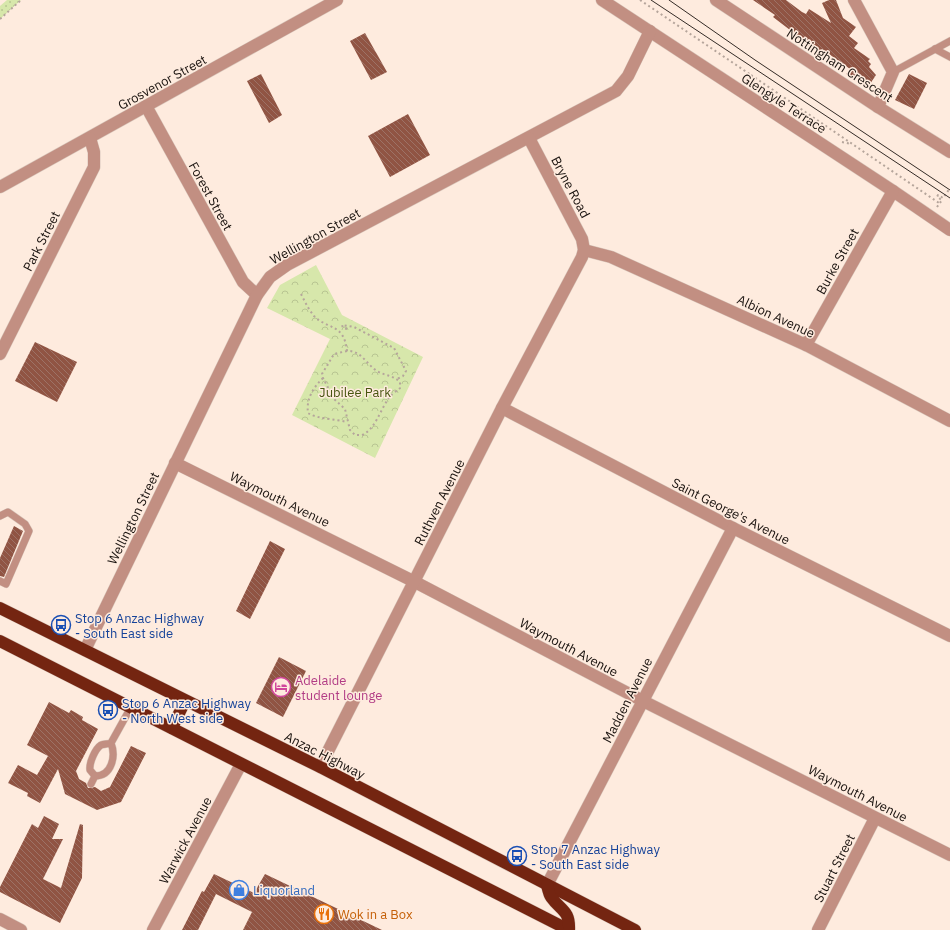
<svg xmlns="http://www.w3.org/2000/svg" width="950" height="930" viewBox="0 0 950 930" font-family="'IBM Plex Sans',sans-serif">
<defs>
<pattern id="grass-dots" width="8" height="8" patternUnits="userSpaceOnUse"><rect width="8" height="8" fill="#d7e7ab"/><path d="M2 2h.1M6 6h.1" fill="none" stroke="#b8c592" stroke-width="1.8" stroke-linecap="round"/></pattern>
<pattern id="park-crowns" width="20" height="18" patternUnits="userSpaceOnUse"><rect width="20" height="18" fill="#d7e7ab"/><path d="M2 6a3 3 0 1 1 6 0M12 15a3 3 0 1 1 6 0" fill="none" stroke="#b8c592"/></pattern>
<pattern id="building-back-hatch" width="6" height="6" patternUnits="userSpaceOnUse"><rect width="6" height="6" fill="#905443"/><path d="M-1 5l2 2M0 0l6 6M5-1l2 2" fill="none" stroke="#9d7266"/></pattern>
</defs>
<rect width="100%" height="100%" fill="#feebde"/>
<!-- grass -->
<path fill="url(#grass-dots)" d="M7,0H21L0,19V6Z"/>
<!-- park -->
<path fill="url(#park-crowns)" d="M316,265L342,315L423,357L375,458L292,415L330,339L267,308L280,285Z"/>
<!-- building -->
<g fill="url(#building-back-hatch)">
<path d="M753,0H786L802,12L806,14L809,9L831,23L822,3L829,0H836L843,18L856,27L849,36L858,43L854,48L870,59L868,61L871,64L869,67L876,75L870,84L858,76L855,80L846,74L850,69L822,49L819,53L789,32L790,30L773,17L775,15Z"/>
<path d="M365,33L387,72L371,80L350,41Z"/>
<path d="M261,74L282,115L269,123L247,81Z"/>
<path d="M909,74L927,83L914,109L895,100Z"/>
<path d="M408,114L430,155L390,177L368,136Z"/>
<path d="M35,342L77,362L57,402L15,381Z"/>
<path d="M14,526L23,531L4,577L0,576V558Z"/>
<path d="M270,541L285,549L250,619L236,611Z"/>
<path d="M279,657L306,671L283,717L256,703Z"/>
<path d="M49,702L69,713L71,710L83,717L82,720L98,729L76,771L79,779L86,783L88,788L95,787L101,791L110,787L131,746L146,753L121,802L97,810L65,794L58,769L40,803L27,796L28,793L8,783L18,765L37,775L48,756L27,745Z"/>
<path d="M44,816L59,824L52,839H63L43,879L61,888L80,824L83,825L82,878L60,923L0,892V887L32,824L38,828Z"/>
<path d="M214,874L254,893L265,874L382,930H243L252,912L216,894L198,930H182L202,891L204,892Z"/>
</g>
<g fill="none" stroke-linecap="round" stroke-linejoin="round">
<!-- lane casing -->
<g stroke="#d9c8bd" stroke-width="8">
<g id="lane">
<path d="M935,49L950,57"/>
<path d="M893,72L950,41"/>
<path d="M0,516L8,512L25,524L29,531L6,584L0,581"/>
<path d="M111,743C116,756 112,776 95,776L90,770C89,763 95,749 101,745C104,744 108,744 111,743L131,707"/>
<path d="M91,784L95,776"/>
</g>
</g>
<!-- street casing -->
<g stroke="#d9c8bd" stroke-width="13">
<g id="street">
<path d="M602,0L893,191L950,230"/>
<path d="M716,0L878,107L950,152"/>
<path d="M854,0L893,72L878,107"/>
<path d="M146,106L243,282L257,295"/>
<path d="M0,187L337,0"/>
<path d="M584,250L611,257L806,345L950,421"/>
<path d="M806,345L893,191"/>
<path d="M0,354L94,167V152L90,138"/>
<path d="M502,408L733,528L950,636"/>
<path d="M175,463L415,582L643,701L950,855"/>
<path d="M85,650L257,295L270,277L287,265L616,91L628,76L650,31"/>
<path d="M320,767L502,408L582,257L584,250L582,239L529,138"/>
<path d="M547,885L733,528"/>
<path d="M0,919L21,930"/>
<path d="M153,930L241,764"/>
<path d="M818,930L875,818"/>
</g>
</g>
<!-- highway casing -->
<g stroke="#d9c8bd" stroke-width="13">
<g id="highway">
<path d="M0,608L320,767L635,930"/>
<path d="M0,641L569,930"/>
<path d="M172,728L185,701"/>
<path d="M547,885C548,889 549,894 551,897C561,911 570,910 569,930"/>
</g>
</g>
<!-- path -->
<g stroke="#b5a59b" stroke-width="2" stroke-dasharray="2 3" stroke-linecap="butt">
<path d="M640,0L751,75L746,82"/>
<path d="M0,19L21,0"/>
<path d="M751,75L939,203"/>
<path d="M751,76L756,86"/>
<path d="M842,142L851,144"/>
<path d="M937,207L942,200L937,197L938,195L943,198L950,188"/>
<path d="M301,294C305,302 309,310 314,316C328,330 344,323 347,351C361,350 367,365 377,371C385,376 393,375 400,382V388C397,391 391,394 389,398C380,410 375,430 362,435H355L350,430L345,409L334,399L323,378L322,374L334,354L347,351"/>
<path d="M347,329L343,328L342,325L354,327L394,348L406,371L403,376L397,379"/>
<path d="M323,378C313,388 306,399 308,413C317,419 335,419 347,422"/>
</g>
<!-- lane -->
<use href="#lane" stroke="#c28f82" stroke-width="7"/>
<!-- street -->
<use href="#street" stroke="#c28f82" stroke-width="12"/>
<!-- highway -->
<use href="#highway" stroke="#742511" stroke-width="12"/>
<!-- tram -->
<g stroke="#342b26" stroke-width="1">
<path d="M651,0L950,198"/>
<path d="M669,0L755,60L950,190"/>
</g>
</g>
<!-- icons -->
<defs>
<g id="bus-ring" transform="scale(1)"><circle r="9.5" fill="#feebde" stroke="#1a4fb4" stroke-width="1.5"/><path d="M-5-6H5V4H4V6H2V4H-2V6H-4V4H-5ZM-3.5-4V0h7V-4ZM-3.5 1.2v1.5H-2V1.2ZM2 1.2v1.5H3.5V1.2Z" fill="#1a4fb4"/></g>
<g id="hotel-ring" transform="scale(1)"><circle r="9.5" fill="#feebde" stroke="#d1479c" stroke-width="1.5"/><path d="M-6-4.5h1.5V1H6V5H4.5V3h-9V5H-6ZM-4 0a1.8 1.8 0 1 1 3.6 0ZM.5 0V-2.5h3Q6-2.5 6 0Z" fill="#d1479c"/></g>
<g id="shop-ring" transform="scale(1)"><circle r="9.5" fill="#feebde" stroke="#3f7fe0" stroke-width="1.5"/><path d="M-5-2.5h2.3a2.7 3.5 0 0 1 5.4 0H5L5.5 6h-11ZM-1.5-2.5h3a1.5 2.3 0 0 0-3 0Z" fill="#3f7fe0"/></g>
<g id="restaurant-ring" transform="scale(1)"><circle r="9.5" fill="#feebde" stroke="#e8710a" stroke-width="1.5"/><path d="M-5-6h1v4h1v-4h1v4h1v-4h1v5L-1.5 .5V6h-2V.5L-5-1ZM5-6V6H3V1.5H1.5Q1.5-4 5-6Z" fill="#e8710a"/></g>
</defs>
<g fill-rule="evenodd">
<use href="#bus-ring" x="61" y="625"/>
<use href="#hotel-ring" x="281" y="687"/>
<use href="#bus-ring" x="108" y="710"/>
<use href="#bus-ring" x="517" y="856"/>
<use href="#shop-ring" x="239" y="890"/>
<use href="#restaurant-ring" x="324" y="914"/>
</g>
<g text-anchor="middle" stroke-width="3" stroke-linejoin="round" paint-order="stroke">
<!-- street labels -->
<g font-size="13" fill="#18110d" stroke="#feebde">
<text transform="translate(840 65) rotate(33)" y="5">Nottingham Crescent</text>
<text transform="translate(162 82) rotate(-29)" y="5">Grosvenor Street</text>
<text transform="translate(784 103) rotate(33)" y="5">Glengyle Terrace</text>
<text transform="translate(571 187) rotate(62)" y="5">Bryne Road</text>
<text transform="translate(211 196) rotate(61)" y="5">Forest Street</text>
<text transform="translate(315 236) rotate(-29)" y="5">Wellington Street</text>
<text transform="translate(41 241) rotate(-63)" y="5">Park Street</text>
<text transform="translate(837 261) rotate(-61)" y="5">Burke Street</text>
<text transform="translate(776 316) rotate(25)" y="5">Albion Avenue</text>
<text transform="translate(280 499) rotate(26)" y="5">Waymouth Avenue</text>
<text transform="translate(439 502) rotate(-63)" y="5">Ruthven Avenue</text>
<text transform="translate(731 511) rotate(27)" y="5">Saint George's Avenue</text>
<text transform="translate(133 518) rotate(-64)" y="5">Wellington Street</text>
<text transform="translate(569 647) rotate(28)" y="5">Waymouth Avenue</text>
<text transform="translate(627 700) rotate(-63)" y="5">Madden Avenue</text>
<text transform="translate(325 755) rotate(27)" y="5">Anzac Highway</text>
<text transform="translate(858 793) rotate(27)" y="5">Waymouth Avenue</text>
<text transform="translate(185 840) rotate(-62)" y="5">Warwick Avenue</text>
<text transform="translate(834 868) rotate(-63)" y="5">Stuart Street</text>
</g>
<!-- park labels -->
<g font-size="13" fill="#485510" stroke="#feebde">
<text x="355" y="397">Jubilee Park</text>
</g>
<!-- transit labels -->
<g font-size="13" fill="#164399" stroke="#feebde" text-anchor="start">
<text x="75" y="623">Stop 6 Anzac Highway<tspan x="75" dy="15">- South East side</tspan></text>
<text x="122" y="708">Stop 6 Anzac Highway<tspan x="122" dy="15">- North West side</tspan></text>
<text x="531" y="854">Stop 7 Anzac Highway<tspan x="531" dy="15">- South East side</tspan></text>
</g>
<!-- hotel labels -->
<g font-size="13" fill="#b23c85" stroke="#feebde" text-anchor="start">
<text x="295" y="685">Adelaide<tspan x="295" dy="15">student lounge</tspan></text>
</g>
<!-- shop labels -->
<g font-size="13" fill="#366cbe" stroke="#feebde" text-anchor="start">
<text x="253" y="895">Liquorland</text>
</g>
<!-- food labels -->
<g font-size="13" fill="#c56008" stroke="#feebde" text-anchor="start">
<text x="338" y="919">Wok in a Box</text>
</g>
</g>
</svg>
